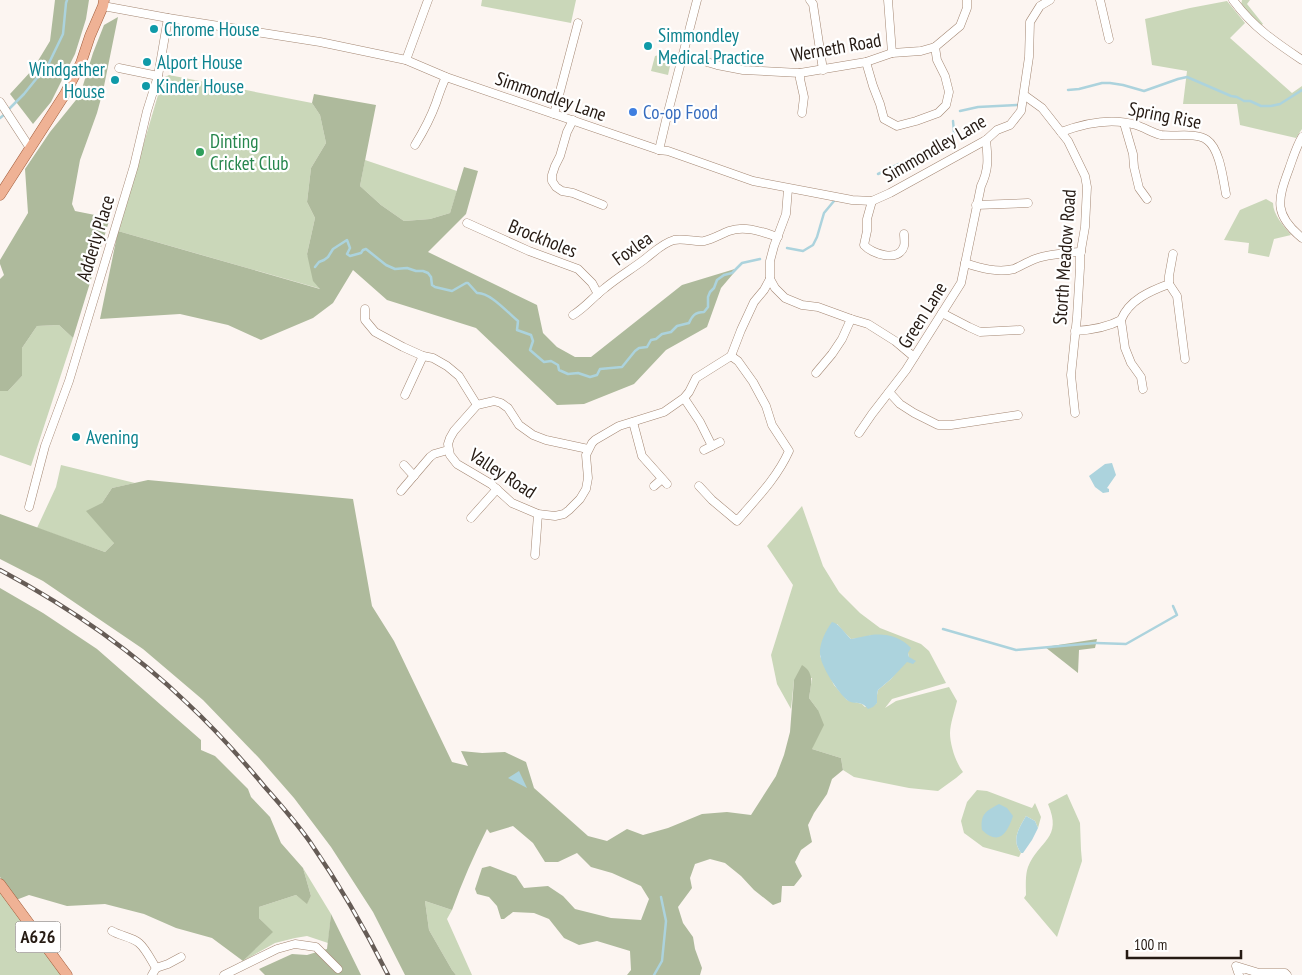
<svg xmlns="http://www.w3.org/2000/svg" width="1302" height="975" viewBox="0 0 1302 975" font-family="'PT Sans Narrow',sans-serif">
<rect width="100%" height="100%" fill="#fcf5f1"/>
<!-- green -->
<g fill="#cad7b9" fill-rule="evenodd">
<path d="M482,0H576L571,23L481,6Z"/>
<path d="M1242,0H1250L1247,4L1263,24L1260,26L1241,5Z"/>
<path d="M1227,1L1245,23L1230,38L1292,93L1302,86V129L1296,138L1240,125L1237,104H1183L1187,71L1152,65L1145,19L1190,8Z"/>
<path d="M663,54L672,57L668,75L651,71L655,56Z"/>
<path d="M169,75L312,103L320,115L326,143L311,168L307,202L315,218L307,254L321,289L118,231L163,78Z"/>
<path d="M365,160L457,191L450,213L430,219L404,221L381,205L360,186Z"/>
<path d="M1266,199L1273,203C1273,215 1284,226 1291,235L1274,239L1269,257L1248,253L1249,243L1224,240L1240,210Z"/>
<path d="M59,325L73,338L31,466L0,455V391H8L22,376V348L37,326Z"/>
<path d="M61,465L135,483L112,488L102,503L114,543L105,552L37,528L56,487Z"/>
<path d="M802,506L823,566L839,592L860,613L880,628L921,644L929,651L946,683L892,699L885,708L896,701L949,687L957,701C955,710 950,724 950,733C950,745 956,763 963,772L956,778L938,791L909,788L854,777L843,770L841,758L812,749L818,710L809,698L812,678L794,680L791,709L777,684L771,655L793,585L767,546ZM837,624L845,633L851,639L860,638L873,635L908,653L909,657L891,679L878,690L877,695V703L865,707L862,704L847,700L834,685L820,656Z"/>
<path d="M977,790L987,791L1032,808L1035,803L1041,817L1038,828L1035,821L1026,816C1019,828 1011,840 1021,853L1019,857L983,847L964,833L961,821L967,802Z"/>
<path d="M1067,794L1080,823L1081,850L1082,861L1057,937L1024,898L1026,895C1026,887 1025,875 1028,867C1039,840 1063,839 1048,804Z"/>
<path d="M303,868L331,914L328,943L307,936L295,938L275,943L243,961L272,932L259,918V907L296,895L307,903L311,896Z"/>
<path d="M0,889L64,975H0Z"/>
<path d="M425,901L452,910L447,919L472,975H456L452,970L429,930Z"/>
</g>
<!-- forest -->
<g fill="#aeba9c">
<path d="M55,0H89L86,19L75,54L51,102L33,124L10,94L33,69L50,41Z"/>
<path d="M118,17L103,91L97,113L80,160L72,204L75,211L110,218L73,338L59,325L37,326L22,348V376L8,391H0V279L4,275L0,264V260L28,213L25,169L50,132L80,95L93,53L104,25Z"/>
<path d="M314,94L376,105L360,186L381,205L404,221L430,219L450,213L464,167L478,171L466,214L428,252L537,305L543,333L557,347L575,357H591L682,285L738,268L721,288L707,327L666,350L634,384L584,404L557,405L476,328L387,300L353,270L333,303L313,318L261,340L228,325L180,314L100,319L118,231L320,289L313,281L307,254L315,218L307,202L311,168L326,143L320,115L312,103Z"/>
<path d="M148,480L353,499L372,606L394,641L452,762L468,766L461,751L482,753L505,752L526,762L534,788L588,836L607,841L627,829L643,835L668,828L702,814L727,812L751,815L776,776L784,755L790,732L794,680L802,665C815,673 811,684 809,698L818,710L824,725L812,749L841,758L843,770L832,779L827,794L814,813L808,825L812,842L801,850L795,862L802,876L794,886H782L781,902L773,905L754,890L741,876L725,863L710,859L695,864L690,878L692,888L678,907L683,923L693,937L695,949L702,968L700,975H627L631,970L630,951L597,941L579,945L564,938L549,919L534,913L513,912L504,919H501L497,906L489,897L477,894L475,889L482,868L490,866L516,876L524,888L548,886L563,896L575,909L611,918L641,920L649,899L641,886L612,873L591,867L577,853L558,862H545L533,843L513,826L490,833L487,829C474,855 462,882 452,910L425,901L429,930L452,970L456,975H405L373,912L331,847L294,798L259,758L203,700L143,649L43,581L0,559V514L105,552L114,543L86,511L102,503L112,488Z"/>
<path d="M0,588L43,613L97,649L201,740V750L215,756L248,789L251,797L270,817L281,843L303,868L311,896L307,904L296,895L259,907V918L273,932L243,961L212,938L176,928L144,914L105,904L67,906L29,895L16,900L0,877Z"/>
<path d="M1097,639L1095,648L1079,650L1078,673L1045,647Z"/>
<path d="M331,914L361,975H265L259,969L292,954L307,955L327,949Z"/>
</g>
<!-- water -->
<g fill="#acd3dd">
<path d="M1112,463L1116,475L1107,488L1109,489V492L1103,493L1095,487L1089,476L1105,464Z"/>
<path d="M832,622C840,624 845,634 851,639C858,638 864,636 871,635C886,633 901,637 911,648L908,653L909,657L916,661L913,664L907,662L891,679L878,690L877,695V703L873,707L868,709C866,707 865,705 862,704C857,702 852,704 847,700C838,692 821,667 820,654C819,644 826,630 832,622Z"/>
<path d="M519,771L527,788L508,778Z"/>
<path d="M999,804L1007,808L1013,816C1007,834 999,846 982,830C980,814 986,811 999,804Z"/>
<path d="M1026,816L1035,821L1038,828L1032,840L1023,853H1021C1011,840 1019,828 1026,816Z"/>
</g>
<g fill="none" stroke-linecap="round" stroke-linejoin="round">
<!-- stream -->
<g stroke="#acd3dd" stroke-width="2.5">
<path d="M1068,90L1079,89L1102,83H1110L1123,85L1144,91L1178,79L1187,77L1231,96L1237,97L1244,101H1250L1261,106H1271L1280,104L1302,90"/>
<path d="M8,110L24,94L49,63L63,34L66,3L67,0"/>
<path d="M960,111L978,107L1017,105"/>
<path d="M0,118L5,114"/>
<path d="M878,174L899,164L927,156L950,142L954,132L953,121"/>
<path d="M787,248L803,251L813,245L817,237L824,213L834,201"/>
<path d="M315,267L319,262L324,260L328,257L333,249L347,240L350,248L347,254L350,256L361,253L363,250L366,249L386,265L395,269L407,268L416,271H423L428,273L431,277L432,285L435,287L452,291L466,283H468L477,293C490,292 508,313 518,321L517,330L531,335L533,341L530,350L544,362L551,361L558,365L559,370L568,374L578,373L590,377L597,375L600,369L622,367L635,351L639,348L647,347L651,340L656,339L662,334L671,332L677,326L689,323C692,316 695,312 704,312L708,307V297L710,292L714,288L717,280L724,275L732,273L742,263L760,259"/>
<path d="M943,629L1016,650L1095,643"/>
<path d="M1096,643L1126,644L1177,615L1173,606"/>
<path d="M654,975L662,961L666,921L661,897"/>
</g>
<!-- minor casing -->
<g stroke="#a48773" stroke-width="9">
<g id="minor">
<path d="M810,0L813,4L823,70"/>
<path d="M888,0L892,53"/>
<path d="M1100,0L1109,39"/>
<path d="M1233,0C1253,27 1275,42 1302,60"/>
<path d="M103,6L168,18L320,42L406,60L446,77L659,150L668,151L753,181L852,200L872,201L890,193L986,140L997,130L1010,125L1021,111L1029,57L1030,22L1040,6L1050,0"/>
<path d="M683,55L717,65L743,70L800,73L866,62L892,53L921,51L935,47L960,26L967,8V0"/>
<path d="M406,60L428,0"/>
<path d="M866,62L873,86L880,104L884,119L897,126L916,121L938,113L946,105L949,92L945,76L937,60L935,47"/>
<path d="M119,68L158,76"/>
<path d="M800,73V79L804,97L802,113"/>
<path d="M1024,95L1042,108L1068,141L1085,176L1087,187L1085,227L1080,256V268L1077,317L1071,375L1075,413"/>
<path d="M0,102L30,148"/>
<path d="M554,114L578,23"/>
<path d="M573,120L567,132L560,156L555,166L552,175V181L556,187L562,191L573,193L603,205"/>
<path d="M1124,123L1133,154L1134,167L1139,188L1147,199"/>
<path d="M1061,132C1085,123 1111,117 1136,125C1145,128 1153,133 1161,135C1174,137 1196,132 1207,140C1220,149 1223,179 1226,194"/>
<path d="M1302,137C1296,147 1293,158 1289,169C1277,201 1274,215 1302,238"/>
<path d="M415,145C423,132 431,117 436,103C439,94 442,85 446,77"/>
<path d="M659,150L667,116L697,0"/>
<path d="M788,189L786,214L774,246L770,261V279L775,288L785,298L802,305L818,307L851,319L868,324L895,341L914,357"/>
<path d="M872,201L867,219V231L864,245C872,254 899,263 904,246C905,243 904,237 904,234"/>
<path d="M976,205L1028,203"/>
<path d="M467,223L529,251L578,269L592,283L598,294"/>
<path d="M965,263C980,268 997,273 1014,269C1021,266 1027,262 1035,259C1049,254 1066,253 1081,252"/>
<path d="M1169,284L1177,296L1185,359"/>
<path d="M365,309V320L375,332L403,347L423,356L433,358L447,366L459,376L477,405"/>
<path d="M942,313L969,327L980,332L1020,330"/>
<path d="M573,315C586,307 593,297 605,288C618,277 632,269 645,259C654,252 663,243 674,240C684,238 694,242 704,241C713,239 721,234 729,231C745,225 762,232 778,237"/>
<path d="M1121,320L1125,348L1131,363L1141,377L1143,389"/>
<path d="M1075,331C1091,330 1106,328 1121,320C1129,300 1150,291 1169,284V276L1173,254"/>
<path d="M816,373L832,354L842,339L851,319"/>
<path d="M889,392L900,404L914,413L938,425H951L1018,415"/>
<path d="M405,395L423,356"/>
<path d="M684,398L700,422L712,446"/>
<path d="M633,422L642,456L667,484"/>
<path d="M859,433L872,414L906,370L961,283L981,186C989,169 988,159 986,140"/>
<path d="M588,449L546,440L533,435L519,425L508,408L501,403L494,401L477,405L454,431L450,438L448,444L450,455L457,464L491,484L512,503L538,514L555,516L564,514L569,510L580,499L586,489L588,478L586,455L592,443L595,440L619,426L664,412L684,398L689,392L696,378L731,356L741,330L754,302L764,290L770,279"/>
<path d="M704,450L720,442"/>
<path d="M404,465L414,476"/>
<path d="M654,486L662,479"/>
<path d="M699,486L712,500L737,521C756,499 777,478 789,451L772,425L766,406L753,382L738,361L731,356"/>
<path d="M401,491L430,457L434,454L448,450"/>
<path d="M29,507L45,446L69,381L134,166L147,111L158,76L168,18"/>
<path d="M471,518L497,489"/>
<path d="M535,555L538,514"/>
<path d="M112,931C120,936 132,937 139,943C146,949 151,960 156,968L152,975"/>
<path d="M156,968L168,964L181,957"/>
<path d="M224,975L277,949L295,944L316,947L338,969"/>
<path d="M1239,975L1236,966L1259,973H1285L1287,975"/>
</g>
</g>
<!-- major casing -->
<g stroke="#a15c3a" stroke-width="11">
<g id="major">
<path d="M0,195L65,94L81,63L90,36L103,6L104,0"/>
<path d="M0,884L67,975"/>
</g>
</g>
<!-- minor -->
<use href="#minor" stroke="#fff" stroke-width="8"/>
<!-- major -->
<use href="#major" stroke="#efb295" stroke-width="10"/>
<!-- rail casing -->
<g stroke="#665c56" stroke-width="4.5">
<path id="rail" d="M0,570C67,606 132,650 187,703C215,729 240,757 264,786C280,804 296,822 310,842C339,884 365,929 388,975"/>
</g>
<!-- rail -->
<use href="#rail" stroke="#fff" stroke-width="2.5" stroke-dasharray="8" stroke-linecap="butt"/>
</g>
<!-- markers -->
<g fill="#0f9aa8" stroke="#fff" stroke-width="2">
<circle cx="154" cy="29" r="5"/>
<circle cx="648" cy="46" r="5"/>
<circle cx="147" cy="62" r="5"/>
<circle cx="115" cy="80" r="5"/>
<circle cx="146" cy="86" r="5"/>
<circle cx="76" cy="437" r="5"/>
</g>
<circle fill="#3f7fe0" stroke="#fff" stroke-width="2" cx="633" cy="112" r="5"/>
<circle fill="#2e9e5b" stroke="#fff" stroke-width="2" cx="200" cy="152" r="5"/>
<g text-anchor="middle" stroke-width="4.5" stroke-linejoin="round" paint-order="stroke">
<!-- shield labels -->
<rect fill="#fff" stroke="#665f5a" stroke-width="1" x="15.5" y="921.5" width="45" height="31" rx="4"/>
<g font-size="18" font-weight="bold" fill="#251a13">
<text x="38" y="943">A626</text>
</g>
<!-- culture labels -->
<g font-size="19" fill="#0d838f" stroke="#fff" text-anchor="start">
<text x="164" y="36">Chrome House</text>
<text x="658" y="42">Simmondley<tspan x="658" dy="22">Medical Practice</tspan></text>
<text x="157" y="69">Alport House</text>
<text x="105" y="76" text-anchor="end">Windgather<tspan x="105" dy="22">House</tspan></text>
<text x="156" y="93">Kinder House</text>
<text x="86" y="444">Avening</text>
</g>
<!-- street labels -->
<g font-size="19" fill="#251a13" stroke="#fff">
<text transform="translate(836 47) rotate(-10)" y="7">Werneth Road</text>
<text transform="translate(551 96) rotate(19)" y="7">Simmondley Lane</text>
<text transform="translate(1165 115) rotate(11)" y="7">Spring Rise</text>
<text transform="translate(934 148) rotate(-30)" y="7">Simmondley Lane</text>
<text transform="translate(95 238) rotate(-73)" y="7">Adderly Place</text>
<text transform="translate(543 238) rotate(22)" y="7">Brockholes</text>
<text transform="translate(632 248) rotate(-35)" y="7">Foxlea</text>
<text transform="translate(1064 257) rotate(-86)" y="7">Storth Meadow Road</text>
<text transform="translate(922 315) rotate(-58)" y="7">Green Lane</text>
<text transform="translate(503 473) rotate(33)" y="7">Valley Road</text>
</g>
<!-- shop labels -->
<g font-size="19" fill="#366cbe" stroke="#fff" text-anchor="start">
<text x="643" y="119">Co-op Food</text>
</g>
<!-- leisure labels -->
<g font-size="19" fill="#27864d" stroke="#fff" text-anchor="start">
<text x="210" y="148">Dinting<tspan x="210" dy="22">Cricket Club</tspan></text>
</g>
</g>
<!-- scale -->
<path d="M1127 950v8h114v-8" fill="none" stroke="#251a13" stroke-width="2.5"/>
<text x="1134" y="950" font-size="15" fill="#251a13" stroke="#ffffff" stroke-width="4" paint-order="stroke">100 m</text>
</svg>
